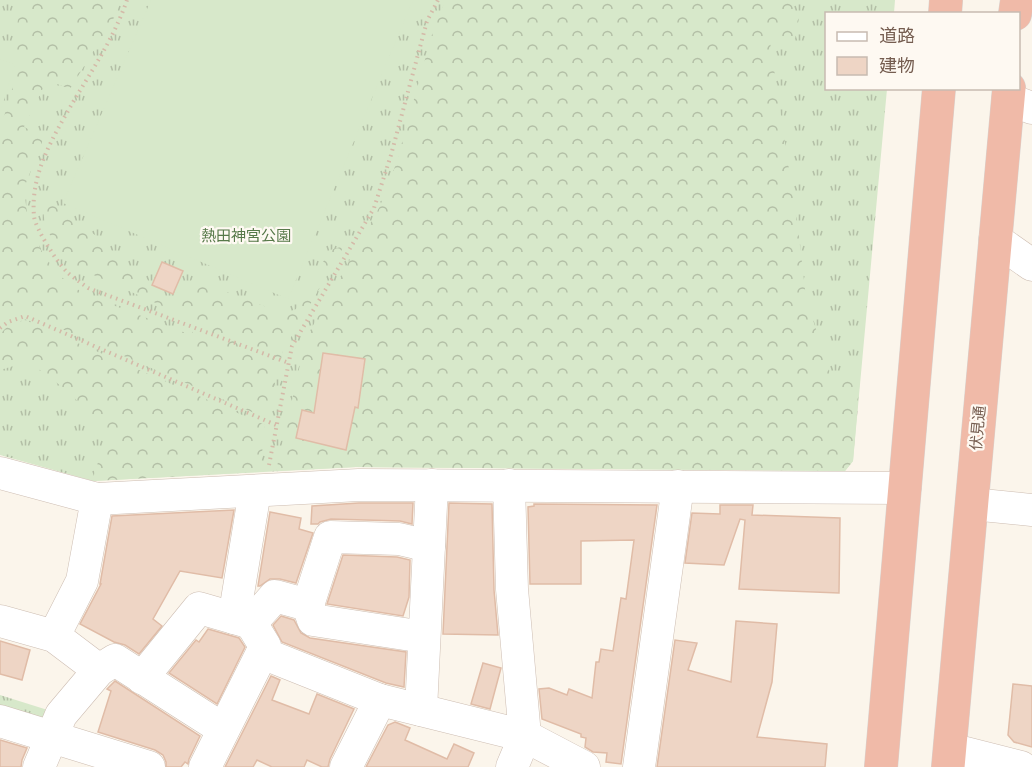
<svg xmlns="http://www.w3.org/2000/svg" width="1032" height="767" viewBox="0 0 1032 767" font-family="'Asap Condensed','Noto Sans JP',sans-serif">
<defs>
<pattern id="grass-tufts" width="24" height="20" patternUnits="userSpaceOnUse" patternTransform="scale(1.5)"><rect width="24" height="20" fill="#d7e8ca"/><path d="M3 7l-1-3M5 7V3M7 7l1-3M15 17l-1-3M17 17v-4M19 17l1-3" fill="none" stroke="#b3bfa6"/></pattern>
<pattern id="forest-crowns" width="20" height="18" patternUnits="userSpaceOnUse" patternTransform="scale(1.5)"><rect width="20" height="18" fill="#d7e8ca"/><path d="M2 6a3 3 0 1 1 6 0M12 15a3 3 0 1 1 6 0" fill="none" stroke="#b3bfa6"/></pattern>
</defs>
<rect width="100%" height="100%" fill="#fbf5eb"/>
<!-- grass -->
<g fill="url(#grass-tufts)">
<path d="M0,0H895L894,13L826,14V88L887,89L853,461L845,471L356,467L93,481L0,455Z"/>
<path d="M0,695L54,712L40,725L0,712Z"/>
</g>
<!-- forest -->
<g fill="url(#forest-crowns)">
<path d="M43,0H120L115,16L70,89L47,80L24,127L44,137L24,188L28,222L44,256L60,276L84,294L191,335L198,322L78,268C65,259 45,234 44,217C43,213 46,207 46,203H53L79,224L98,237L119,258L147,279L156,293L172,298L193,279L285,314L296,309L330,250L344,246L283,351L266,418L23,312L7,317L0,322V130L18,69L14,52L19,9Z"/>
<path d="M446,0H789L799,18L795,39L770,42L799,237L806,298L830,373L860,378L853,461L845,471L356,467L276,471L306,338L380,206L396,164L436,20Z"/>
<path d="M25,320L265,425L260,472L93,481L95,469L104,450L103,430L70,393L40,370L17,365L0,370V334L9,325Z"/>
</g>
<!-- pitch -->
<g fill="#d7e8ca">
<path d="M151,0H413L288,299L63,203Z"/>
<path d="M0,59L15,64L0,113Z"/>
</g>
<!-- building -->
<g fill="#eed5c5" stroke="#e0bca7" stroke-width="1.5">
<path d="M162,262L183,271L173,294L152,285Z"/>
<path d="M323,353L365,359L358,408L355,407L346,450L296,438L302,410L314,413Z"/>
<path d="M359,503H413L412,524L400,521L331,519L320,522L318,524H311L312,506Z"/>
<path d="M449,503L492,504L494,590L498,635L443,634Z"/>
<path d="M534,504L657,505L621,764L606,762L607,753L593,752L585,747L586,738L581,737V734L542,719L539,689L549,688L567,695L569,689L592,698L596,662H599L601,649L613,651L621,598L626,599L634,540L581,541V584H530L528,507L534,506Z"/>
<path d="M720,505H753L752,515L840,518L839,593L739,589L745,520L740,519L724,565L685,563L692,513L720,514Z"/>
<path d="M234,510L222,578L180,571L153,619L162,626L139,654L125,645L114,642L80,624L101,584H100L112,516Z"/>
<path d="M270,512L301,518L299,529L313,533L296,583L280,579H270L260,586H258Z"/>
<path d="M343,555L397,557L410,560L409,597L403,616L327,604Z"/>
<path d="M281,616L294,620L301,633L310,638L406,652L404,687L386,683L282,642L273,625Z"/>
<path d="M736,621L777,624L772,682L757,737L827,744L825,767H657L675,640L697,643L688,670L731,682Z"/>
<path d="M208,629L239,638L245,647L217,704L169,673L196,640L199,642Z"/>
<path d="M0,641L30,650L22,680L0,674Z"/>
<path d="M483,663L501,668L490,709L471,704Z"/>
<path d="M271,676L280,680L272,700L309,714L317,694L354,709L330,759L328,767H322L307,760L304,767H272L257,760L253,767H225Z"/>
<path d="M115,681L200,736L189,759L188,764L185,762L181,767H166V762L163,755L155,750L98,732L111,691L107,689Z"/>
<path d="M1013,684L1032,686V747L1014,742L1008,735Z"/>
<path d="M395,722L410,728L405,740L447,759L454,744L474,753L468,767H366L388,725Z"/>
<path d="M0,740L27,748L22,760L21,767H0Z"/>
</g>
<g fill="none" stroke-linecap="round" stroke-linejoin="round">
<!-- minor casing -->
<g stroke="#cdbdb2" stroke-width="33">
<g id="minor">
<path d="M1008,99L1032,108"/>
<path d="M995,239L1032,265"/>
<path d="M0,473L97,499L359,485L905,488"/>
<path d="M509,485L512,589L525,736L512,767"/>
<path d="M972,504L1032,510"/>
<path d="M308,605L313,620L424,637"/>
<path d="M234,618L255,491"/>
<path d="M0,621L54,636L99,670L61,715L39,767"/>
<path d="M251,623L265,646L262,653L380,700L525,736L584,767"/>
<path d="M54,636L82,581L97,499"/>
<path d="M99,670L115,660L223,729"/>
<path d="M142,678L199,608L251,623L275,596L308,605L330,537L399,539L429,546"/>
<path d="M421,710L432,485"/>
<path d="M0,721L149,767"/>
<path d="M950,749L1021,767"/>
<path d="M205,767L262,653"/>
<path d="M346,767L380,700"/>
<path d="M639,767L678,486"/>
</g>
</g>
<!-- highway casing -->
<g stroke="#d8d2ce" stroke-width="34">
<g id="highway">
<path d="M945,14L946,0"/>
<path d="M1015,14L1017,0"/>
<path d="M881,767L939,88"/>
<path d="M948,767L1009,88"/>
</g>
</g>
<!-- path -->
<g stroke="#d4b9a8" stroke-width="4" stroke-dasharray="1.5 4.5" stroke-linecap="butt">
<path d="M127,0C115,35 95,66 76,97C55,134 30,172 34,216C35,228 57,262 66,271C72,277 80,282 88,288L289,363"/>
<path d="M0,328L8,322L25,316L276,425"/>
<path d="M269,465L292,346L374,208L391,155L427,21L438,0"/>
</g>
<!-- minor -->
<use href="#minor" stroke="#fff" stroke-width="32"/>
<!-- highway -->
<use href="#highway" stroke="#f0baa8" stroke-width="33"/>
</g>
<g text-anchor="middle" stroke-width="4.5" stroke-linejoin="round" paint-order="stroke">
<!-- park labels -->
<g font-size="15" fill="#577949" stroke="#fef9f2">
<text x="246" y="241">熱田神宮公園</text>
</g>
<!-- street labels -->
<g font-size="15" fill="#755d50" stroke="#fef9f2">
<text transform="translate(978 428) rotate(-85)" y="5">伏見通</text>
</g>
</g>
<!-- legend -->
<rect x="825" y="12" width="195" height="78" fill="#fef9f2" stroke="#c7bbb1" stroke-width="1.5"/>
<rect x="837" y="32" width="30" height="9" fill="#ffffff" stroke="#c7bbb1" stroke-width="1.5"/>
<text x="879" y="42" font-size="18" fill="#755d50">道路</text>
<rect x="837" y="57" width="30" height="18" fill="#eed5c5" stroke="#c7bbb1" stroke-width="1.5"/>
<text x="879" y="72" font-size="18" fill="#755d50">建物</text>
</svg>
